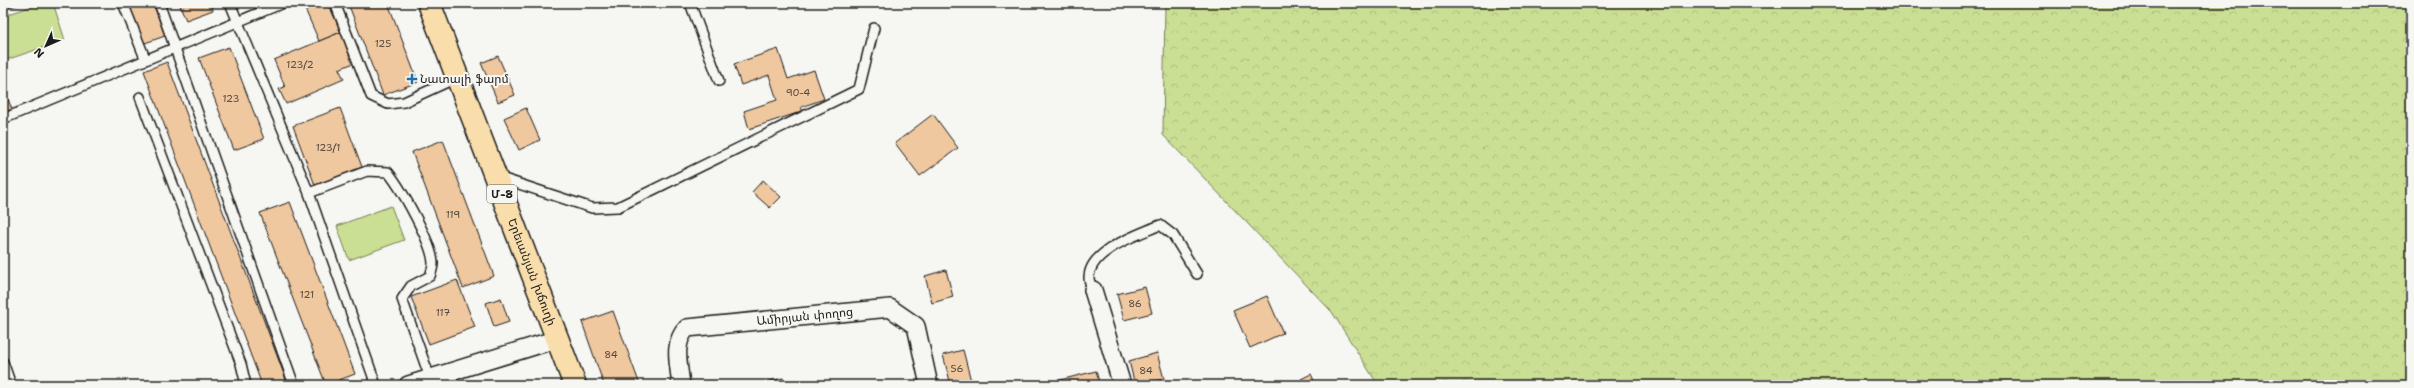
<svg xmlns="http://www.w3.org/2000/svg" width="2414" height="388" viewBox="0 0 2414 388" font-family="'Shantell Sans','Noto Sans Armenian',sans-serif">
<defs>
<pattern id="forest-crowns" width="20" height="18" patternUnits="userSpaceOnUse"><rect width="20" height="18" fill="#cadf94"/><path d="M2 6a3 3 0 1 1 6 0M12 15a3 3 0 1 1 6 0" fill="none" stroke="#adbf7f"/></pattern>
</defs>
<rect width="100%" height="100%" fill="#f6f6f2"/>
<filter id="ink" filterUnits="userSpaceOnUse"><feTurbulence type="fractalNoise" baseFrequency=".025" numOctaves="2"/><feDisplacementMap in="SourceGraphic" scale="8" xChannelSelector="R" yChannelSelector="G"/><feConvolveMatrix kernelMatrix="1 2 1 2 8 2 1 2 1" color-interpolation-filters="sRGB"/></filter>
<g filter="url(#ink)">
<!-- forest -->
<path fill="url(#forest-crowns)" stroke="#737e58" d="M1165,3H2411V385H1378L1332,312L1163,135Z"/>
<!-- pitch -->
<g fill="#cadf94" stroke="#737e58">
<path d="M42,3H53L65,40L3,61V16Z"/>
<path d="M391,206L404,240L349,260L337,226Z"/>
</g>
<!-- building -->
<g fill="#f0c89f" stroke="#1c1c1c">
<path d="M3,3H23L3,9Z"/>
<path d="M128,3H153L165,36L142,44Z"/>
<path d="M179,3H211L213,10L186,20Z"/>
<path d="M319,3H328L341,32L319,41L305,9Z"/>
<path d="M348,3H388L418,82L383,95Z"/>
<path d="M341,32L356,62L339,69L344,79L286,104L279,89L285,87L274,60Z"/>
<path d="M229,47L264,139L234,150L199,58Z"/>
<path d="M778,49L788,79L814,70L824,99L801,107L803,111L749,129L744,111L777,100L769,75L741,85L734,64Z"/>
<path d="M498,56L515,95L498,102L481,63Z"/>
<path d="M167,62L288,385H262L144,71Z"/>
<path d="M3,87L12,109L3,113Z"/>
<path d="M340,108L362,167L315,185L293,126Z"/>
<path d="M526,108L540,140L519,150L504,118Z"/>
<path d="M933,114L958,148L920,176L895,143Z"/>
<path d="M443,140L494,276L463,288L412,152Z"/>
<path d="M763,180L781,197L770,208L752,192Z"/>
<path d="M290,202L355,374L326,385L260,213Z"/>
<path d="M946,270L953,297L932,303L925,276Z"/>
<path d="M457,280L475,327L429,344L411,297Z"/>
<path d="M1145,287L1152,313L1124,320L1117,294Z"/>
<path d="M1267,296L1283,333L1250,348L1233,310Z"/>
<path d="M501,298L509,322L494,327L486,303Z"/>
<path d="M613,311L640,385H604L582,322Z"/>
<path d="M963,350L971,381L951,385L943,355Z"/>
<path d="M1157,353L1164,379L1135,385L1129,361Z"/>
<path d="M1096,371L1100,385H1062L1060,380Z"/>
<path d="M1311,374L1316,385H1303L1301,379Z"/>
<path d="M783,378L784,385H762L761,383Z"/>
</g>
<g fill="none" stroke-linecap="round" stroke-linejoin="round">
<!-- service casing -->
<g stroke="#1c1c1c" stroke-width="12">
<g id="service">
<path d="M123,3L145,58"/>
<path d="M159,3L294,385"/>
<path d="M230,3L309,193L376,385"/>
<path d="M335,3L371,96L388,104L404,102L456,78"/>
<path d="M690,3L719,81"/>
<path d="M140,97L241,364L246,385"/>
<path d="M3,119L283,3"/>
<path d="M498,177L592,208L618,207L859,89L874,28"/>
<path d="M309,193L367,171L388,172C401,188 433,244 433,264C433,268 431,273 430,276L411,286L402,299L430,378"/>
<path d="M1093,290C1092,287 1089,282 1089,278C1089,250 1138,235 1160,225L1173,235L1197,274"/>
<path d="M3,362L11,385"/>
</g>
</g>
<!-- minor casing -->
<g stroke="#1c1c1c" stroke-width="20">
<g id="minor">
<path d="M1093,290L1122,385"/>
<path d="M408,385L557,339"/>
<path id="s1" d="M681,385C679,365 672,343 687,328L890,308L916,326L929,385"/>
</g>
</g>
<!-- trunk casing -->
<g stroke="#1c1c1c" stroke-width="25">
<g id="trunk">
<path id="s2" d="M429,3L575,385"/>
</g>
</g>
<!-- service -->
<use href="#service" stroke="#f6f6f2" stroke-width="9"/>
<!-- minor -->
<use href="#minor" stroke="#f6f6f2" stroke-width="17"/>
<!-- trunk -->
<use href="#trunk" stroke="#f9deab" stroke-width="22"/>
</g>
</g>
<!-- markers -->
<path fill="#1f6fb2" stroke="#f6f6f2" stroke-width="1.5" d="M410 73h4v4h4v4h-4v4h-4v-4h-4v-4h4z"/>
<g text-anchor="middle" stroke-width="4" stroke-linejoin="round" paint-order="stroke">
<!-- number labels -->
<g font-size="10" fill="#51473d">
<text x="383" y="47">125</text>
<text x="300" y="68">123/2</text>
<text x="798" y="96">90-4</text>
<text x="231" y="102">123</text>
<text x="328" y="151">123/1</text>
<text x="453" y="218">119</text>
<text x="307" y="298">121</text>
<text x="1135" y="307">86</text>
<text x="443" y="316">117</text>
<text x="611" y="358">84</text>
<text x="957" y="372">56</text>
<text x="1146" y="374">84</text>
</g>
<!-- shield labels -->
<rect fill="#f6f6f2" stroke="#5d5d5c" stroke-width="1" x="487" y="185" width="30" height="18" rx="3"/>
<g font-size="11" font-weight="bold" fill="#1c1c1c">
<text x="502" y="198">Մ-8</text>
</g>
<!-- poi labels -->
<g font-size="12" fill="#1c1c1c" stroke="#f6f6f2" text-anchor="start">
<text x="420" y="83">Նատալի ֆարմ</text>
</g>
<!-- street labels -->
<g font-size="12" fill="#1c1c1c" stroke="#f6f6f2">
<text dy="4" stroke="none"><textPath href="#s2" startOffset="288">Երեւանյան խճուղի</textPath></text>
<text dy="4" stroke="none"><textPath href="#s1" startOffset="178">Ամիրյան փողոց</textPath></text>
</g>
</g>
<!-- margin -->
<rect width="2414" height="388" fill="none" stroke="#f6f6f2" stroke-width="16"/>
<rect x="8" y="8" width="2398" height="372" fill="none" stroke="#1c1c1c" stroke-width="1.5" filter="url(#ink)"/>
<!-- north arrow -->
<g transform="translate(46 46) rotate(225)" stroke="#f6f6f2" stroke-width="3" paint-order="stroke">
<path d="M0-3L7 15L0 10L-7 15Z" fill="#1c1c1c"/>
<text y="-6" font-size="11" font-weight="bold" text-anchor="middle" fill="#1c1c1c">N</text>
</g>
</svg>
